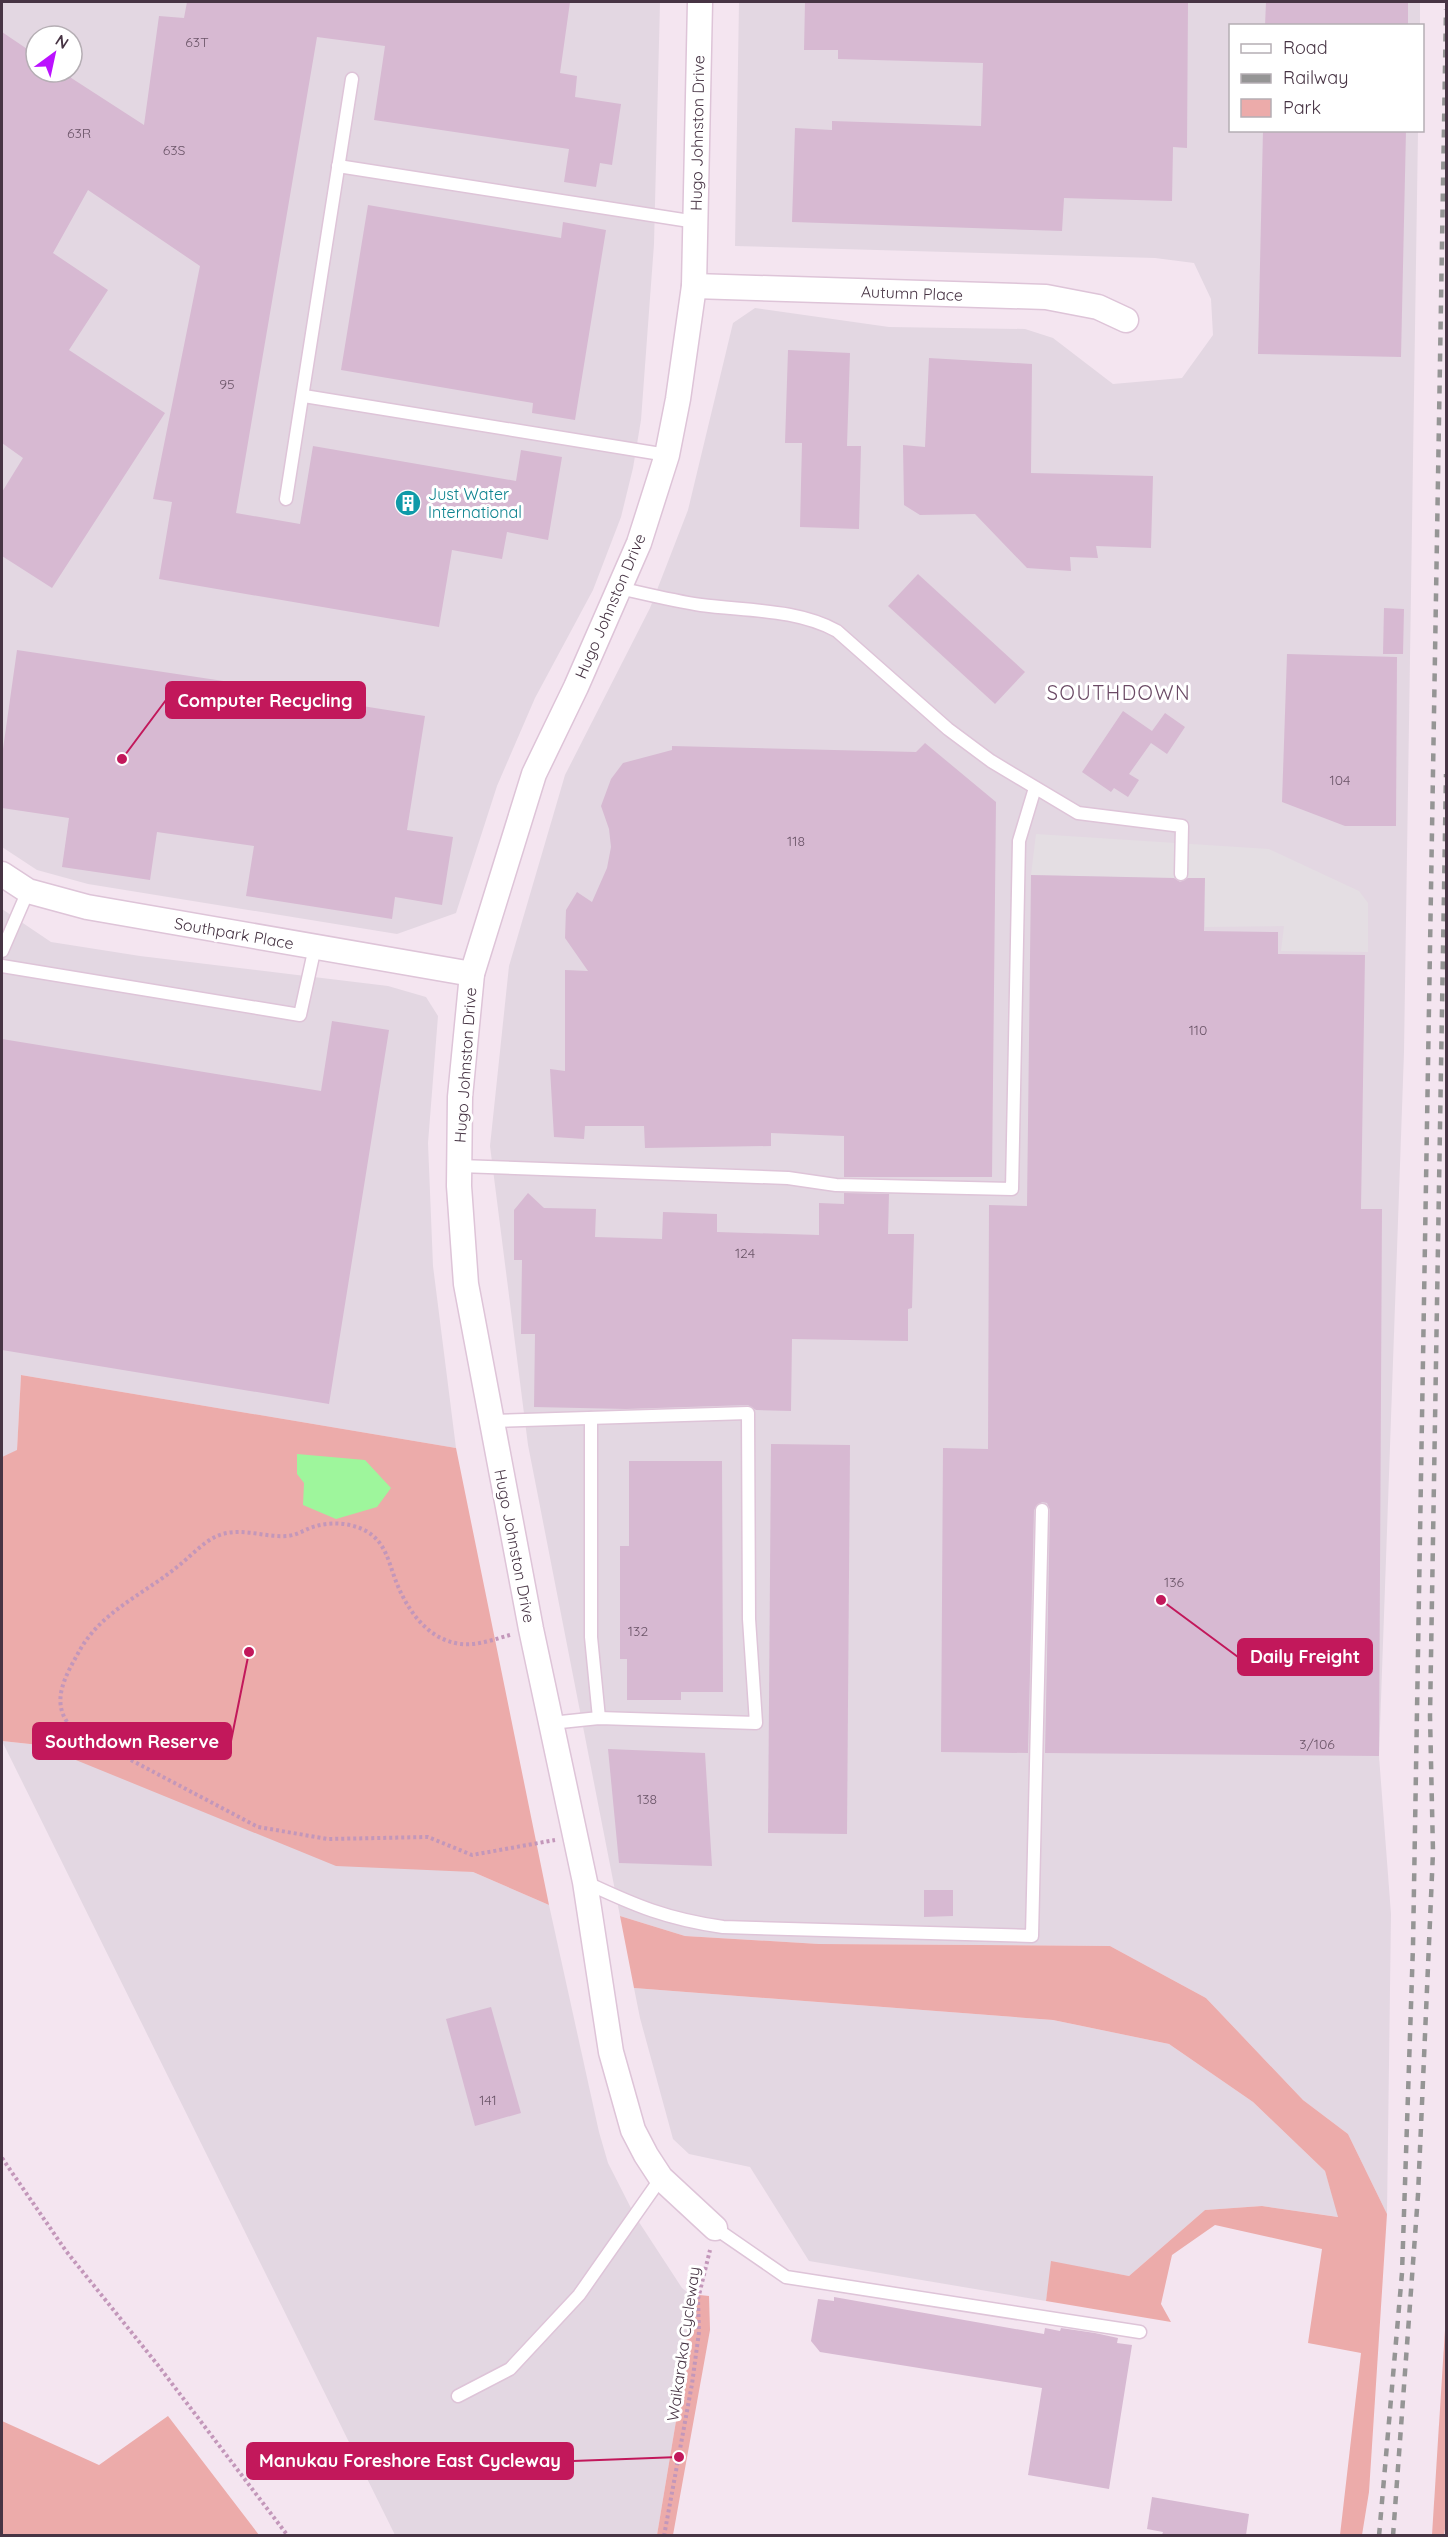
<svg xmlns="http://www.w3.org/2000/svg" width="1448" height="2537" viewBox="0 0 1448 2537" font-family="Quicksand,sans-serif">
<rect width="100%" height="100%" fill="#f4e5f0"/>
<!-- industrial -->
<g fill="#e3d7e2" fill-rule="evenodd">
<path d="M2,2H660L654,244L641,420L633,468L621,517L593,590L535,698L497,786L456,913L397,934L88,884L37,870L2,847ZM36,36H72V72H36Z"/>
<path d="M739,2H1420V25L1230,26V130L1418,131L1404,1052L1379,1756L1391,1914L1387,2214L1348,2134L1303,2100L1206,1998L1110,1946L819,1944L685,1936L620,1916L528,1445L490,1146L509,966L565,775L650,608L688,510L733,323L755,308L889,327L1025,329L1053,338L1113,384L1182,378L1213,335L1211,299L1194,263L1155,258L735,246Z"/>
<path d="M2,909L51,942L140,956L388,986L426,997L438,1016L428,1143L433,1266L456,1448L21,1375L17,1451L2,1457Z"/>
<path d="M2,1741L39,1745L441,1869L473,1872L549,1905L599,2132L608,2163L635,2216L682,2288L690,2294L683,2379L657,2535H395Z"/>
<path d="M634,1988L1053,2020L1169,2044L1253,2102L1325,2171L1339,2217L1262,2206L1205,2210L1129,2276L1052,2262L1046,2301L809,2261L750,2167L689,2154L673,2139L640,2018Z"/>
</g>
<!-- green -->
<g fill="#ecabaa">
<path d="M21,1375L456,1448L549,1905L473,1872L336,1866L39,1745L2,1741V1457L17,1450Z"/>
<path d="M620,1916L685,1936L819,1944L1110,1946L1206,1998L1303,2100L1348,2134L1387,2214L1369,2492L1362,2535H1340L1361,2353L1308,2343L1322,2249L1215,2225L1172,2255L1161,2304L1171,2322L1046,2301L1051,2261L1129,2276L1205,2210L1262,2206L1338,2217L1325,2171L1253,2102L1169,2044L1053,2020L634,1988Z"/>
<path d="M690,2294L709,2296L710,2330L673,2535H657L683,2379Z"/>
<path d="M1446,2314V2523L1444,2535H1432Z"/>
<path d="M168,2416L259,2535H2V2421L99,2465Z"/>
</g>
<!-- parking -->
<path fill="#e4dee3" d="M1036,834L1269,849L1359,891L1368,903V952L1281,951L1284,926L1205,927L1204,879L1031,875Z"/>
<!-- water -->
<path fill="#9ef69c" d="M297,1454L365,1460L391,1488L377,1507L336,1519L303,1505L304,1483L297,1474Z"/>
<!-- building -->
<g fill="#d7b9d2">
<path d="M187,2H570L560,73L577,76L575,97L621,104L612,165L600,163L596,187L564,182L569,149L374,120L385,46L317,37L236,513L300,524L313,446L516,481L521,450L562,457L548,540L507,532L502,559L452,550L439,627L159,579L172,502L153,499L200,266L88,190L53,253L108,290L69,350L165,413L52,588L2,556V492L23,458L2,443V32L36,55V72H62L144,125L159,16L184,18Z"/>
<path d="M805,2H1188L1187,148L1173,147L1172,201L1064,198L1062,231L792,222L795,128L832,130V121L981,126L983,63L838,59V50H804Z"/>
<path d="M1266,2H1408V26H1265Z"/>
<path d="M1263,130H1406L1401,357L1258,354Z"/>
<path d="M368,205L561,238L563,222L606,230L575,420L532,413L533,403L341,370Z"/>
<path d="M788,350L850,353L847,446H861L859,529L800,527L802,443H785Z"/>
<path d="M929,358L1032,364L1031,473L1153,476L1151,548L1096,546L1098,558L1070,557L1071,571L1027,568L975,514L920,515L904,505L903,445L925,447Z"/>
<path d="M918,574L1025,672L995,704L888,606Z"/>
<path d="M1384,608L1404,609L1403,654H1383Z"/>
<path d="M17,650L250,685V688L425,716L407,830L453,837L442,905L395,897L392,919L246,896L254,846L157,832L150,880L62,867L69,818L2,808V756Z"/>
<path d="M1287,654L1397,657L1396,826H1345L1282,802Z"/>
<path d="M1123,711L1152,731L1165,713L1185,727L1167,754L1151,743L1129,774L1139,780L1128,797L1114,788L1111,792L1082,772Z"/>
<path d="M925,743L996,802L992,1177H844V1136L771,1133V1146L645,1148L644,1126H585L584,1139L554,1137L550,1069L565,1071V970L588,971L565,938L566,910L577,892L592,902L607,868L611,847L609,829L601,806L611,779L623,763L672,750V746L916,752Z"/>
<path d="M1031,875L1174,878L1180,882L1188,878H1205L1204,931L1278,932V954L1365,955L1361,1209H1382L1379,1756L1045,1753L1050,1510L1047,1503L1042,1502L1034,1510L1028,1753L941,1752L943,1448L988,1449L989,1205L1027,1206Z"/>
<path d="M332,1021L389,1030L329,1404L2,1350V1039L321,1091Z"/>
<path d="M528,1193L544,1208L596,1209L595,1237L662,1239L663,1212L717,1214V1232L819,1235V1203L844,1204V1193L889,1194L888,1234H914L912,1308L908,1309V1341L792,1339L791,1411L756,1410L748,1405L626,1409L534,1407L535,1334H521L522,1260H514V1210Z"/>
<path d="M771,1444L850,1445L847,1834L768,1833Z"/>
<path d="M629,1461H722L723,1692H681V1700H627V1659H620V1546H629Z"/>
<path d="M608,1749L705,1753L712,1866L619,1863Z"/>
<path d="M924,1890H953V1916L924,1917Z"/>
<path d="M491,2007L521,2113L475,2126L446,2019Z"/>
<path d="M834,2297L1044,2334L1045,2328L1060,2331L1061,2328L1095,2333L1118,2338L1117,2343L1132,2345L1109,2489L1028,2475L1042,2388L820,2352L811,2341L818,2299L834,2301Z"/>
<path d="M1152,2497L1249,2514L1246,2535H1162L1163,2532L1147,2529Z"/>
</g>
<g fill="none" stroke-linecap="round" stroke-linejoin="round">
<!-- service casing -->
<g stroke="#dec4d8" stroke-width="15">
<g id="service">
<path d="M338,166L696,222"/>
<path d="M304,396L667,455"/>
<path d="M286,499L352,79"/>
<path d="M619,588C646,594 674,601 701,605C747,611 797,609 837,631L948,729L991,761L1078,813L1182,826L1181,874"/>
<path d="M2,951L28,891"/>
<path d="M2,966L300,1015L315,947"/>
<path d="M459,1166L788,1178L836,1185L1012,1189L1019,841L1035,788"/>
<path d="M591,1418V1637L599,1718"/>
<path d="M492,1421L748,1413L749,1619L756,1723L599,1718L551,1723"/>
<path d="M585,1882C636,1906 667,1919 723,1927L1032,1936L1042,1510"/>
<path d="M715,2228L786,2277L1140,2332"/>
<path d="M458,2396L510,2369L579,2295L661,2178"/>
</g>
</g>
<!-- minor casing -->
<g stroke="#dec4d8" stroke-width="27">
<g id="minor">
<path d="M700,2L694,286L678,399L667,455L639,543L576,687L534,774L472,974L460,1097L459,1186L466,1284L531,1629L585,1882L611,2052L633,2130L646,2155L661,2178L715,2228"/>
<path d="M694,286L1046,297L1098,307L1126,320"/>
<path d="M2,874L28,891L87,907L472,974"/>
</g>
</g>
<!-- path -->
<g stroke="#c397ba" stroke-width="4" stroke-dasharray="3 3" stroke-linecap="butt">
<path d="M510,1635C495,1639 477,1646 461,1644C426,1640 405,1607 394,1576C388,1559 384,1541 366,1531C349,1522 329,1521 310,1528C303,1531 296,1535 288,1536C264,1538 241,1526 217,1536C202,1543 190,1557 177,1567C144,1594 104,1610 81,1648C66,1675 47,1704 74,1730L258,1827L328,1839L428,1837L472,1855L555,1840"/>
<path d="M2,2158L66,2251L157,2364L288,2536"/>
<path d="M664,2536L692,2384L699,2332L698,2299L710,2250"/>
</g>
<!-- service -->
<use href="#service" stroke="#fff" stroke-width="12"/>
<!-- minor -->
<use href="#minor" stroke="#fff" stroke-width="24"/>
<!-- rail -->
<g stroke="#959595" stroke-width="4.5" stroke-dasharray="8 8" stroke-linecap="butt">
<path d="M1379,2536L1402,2273L1413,1946L1446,9"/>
<path d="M1393,2536L1418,2195L1433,1852L1430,1716L1446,774"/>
</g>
</g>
<!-- icons -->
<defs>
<g id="building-disc" transform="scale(1.35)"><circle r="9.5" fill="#0f9aa8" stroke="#fff"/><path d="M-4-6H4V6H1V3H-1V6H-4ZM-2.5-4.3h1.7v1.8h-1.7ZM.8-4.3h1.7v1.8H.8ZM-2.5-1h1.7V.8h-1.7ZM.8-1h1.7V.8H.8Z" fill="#fff"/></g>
</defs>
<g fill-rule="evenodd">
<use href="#building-disc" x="408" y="503"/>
</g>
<g text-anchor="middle" stroke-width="6" stroke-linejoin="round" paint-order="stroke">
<!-- number labels -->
<g font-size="14" fill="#6b5568">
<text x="197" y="47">63T</text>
<text x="79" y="138">63R</text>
<text x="174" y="155">63S</text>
<text x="227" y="389">95</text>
<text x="1340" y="785">104</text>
<text x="796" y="846">118</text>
<text x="1198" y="1035">110</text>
<text x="745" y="1258">124</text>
<text x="1174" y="1587">136</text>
<text x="638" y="1636">132</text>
<text x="1317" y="1749">3/106</text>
<text x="647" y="1804">138</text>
<text x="488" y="2105">141</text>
</g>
<!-- street labels -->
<g font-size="16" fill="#473444" stroke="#fff">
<text transform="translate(697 133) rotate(-89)" y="6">Hugo Johnston Drive</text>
<text transform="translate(912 293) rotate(2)" y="6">Autumn Place</text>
<text transform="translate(610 606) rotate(-67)" y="6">Hugo Johnston Drive</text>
<text transform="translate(234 933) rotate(10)" y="6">Southpark Place</text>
<text transform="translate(465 1065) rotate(-86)" y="6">Hugo Johnston Drive</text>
<text transform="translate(515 1546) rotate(79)" y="6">Hugo Johnston Drive</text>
<text transform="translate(683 2344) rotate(-82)" y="6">Waikaraka Cycleway</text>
</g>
<!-- culture labels -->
<g font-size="16" fill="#0d838f" stroke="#fff" text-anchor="start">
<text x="428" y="500">Just Water<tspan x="428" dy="18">International</tspan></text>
</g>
<!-- quarter labels -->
<g font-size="20" letter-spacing="1.5" fill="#6b4a65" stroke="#fff">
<text x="1119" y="700">SOUTHDOWN</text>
</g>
</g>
<!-- callouts -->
<path fill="none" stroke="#c2185b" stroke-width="2" d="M122 759L166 700M1161 1600L1238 1657M249 1652L231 1741M679 2457L573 2461"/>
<g fill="#c2185b" stroke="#fff" stroke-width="2">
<circle cx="122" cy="759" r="6"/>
<circle cx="1161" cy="1600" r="6"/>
<circle cx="249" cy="1652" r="6"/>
<circle cx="679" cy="2457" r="6"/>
</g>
<g fill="#c2185b" stroke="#c2185b" stroke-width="2">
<rect x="166" y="682" width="199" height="36" rx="6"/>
<rect x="1238" y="1639" width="134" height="36" rx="6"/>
<rect x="33" y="1723" width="198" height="36" rx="6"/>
<rect x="247" y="2443" width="326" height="36" rx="6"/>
</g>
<g font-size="18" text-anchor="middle" font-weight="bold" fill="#fff">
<text x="265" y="707">Computer Recycling</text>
<text x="1305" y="1663">Daily Freight</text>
<text x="132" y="1748">Southdown Reserve</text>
<text x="410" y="2467">Manukau Foreshore East Cycleway</text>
</g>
<!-- border -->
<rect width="1448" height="2537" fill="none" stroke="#473444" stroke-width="6"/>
<!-- legend -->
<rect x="1229" y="24" width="195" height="108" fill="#ffffff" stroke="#b5aeb4" stroke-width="1.5"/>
<rect x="1241" y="44" width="30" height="9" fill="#ffffff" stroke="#b5aeb4" stroke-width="1.5"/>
<text x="1283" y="54" font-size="18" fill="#473444">Road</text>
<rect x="1241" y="74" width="30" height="9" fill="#959595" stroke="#b5aeb4" stroke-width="1.5"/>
<text x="1283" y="84" font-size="18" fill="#473444">Railway</text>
<rect x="1241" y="99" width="30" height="18" fill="#ecabaa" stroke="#b5aeb4" stroke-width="1.5"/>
<text x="1283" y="114" font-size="18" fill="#473444">Park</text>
<!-- north arrow -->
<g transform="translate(54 54) rotate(33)"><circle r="28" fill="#ffffff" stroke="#b5aeb4" stroke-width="1.5"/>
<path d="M0-4.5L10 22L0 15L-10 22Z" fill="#bb11ff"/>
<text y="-9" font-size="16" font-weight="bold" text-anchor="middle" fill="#473444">N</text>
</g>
</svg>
